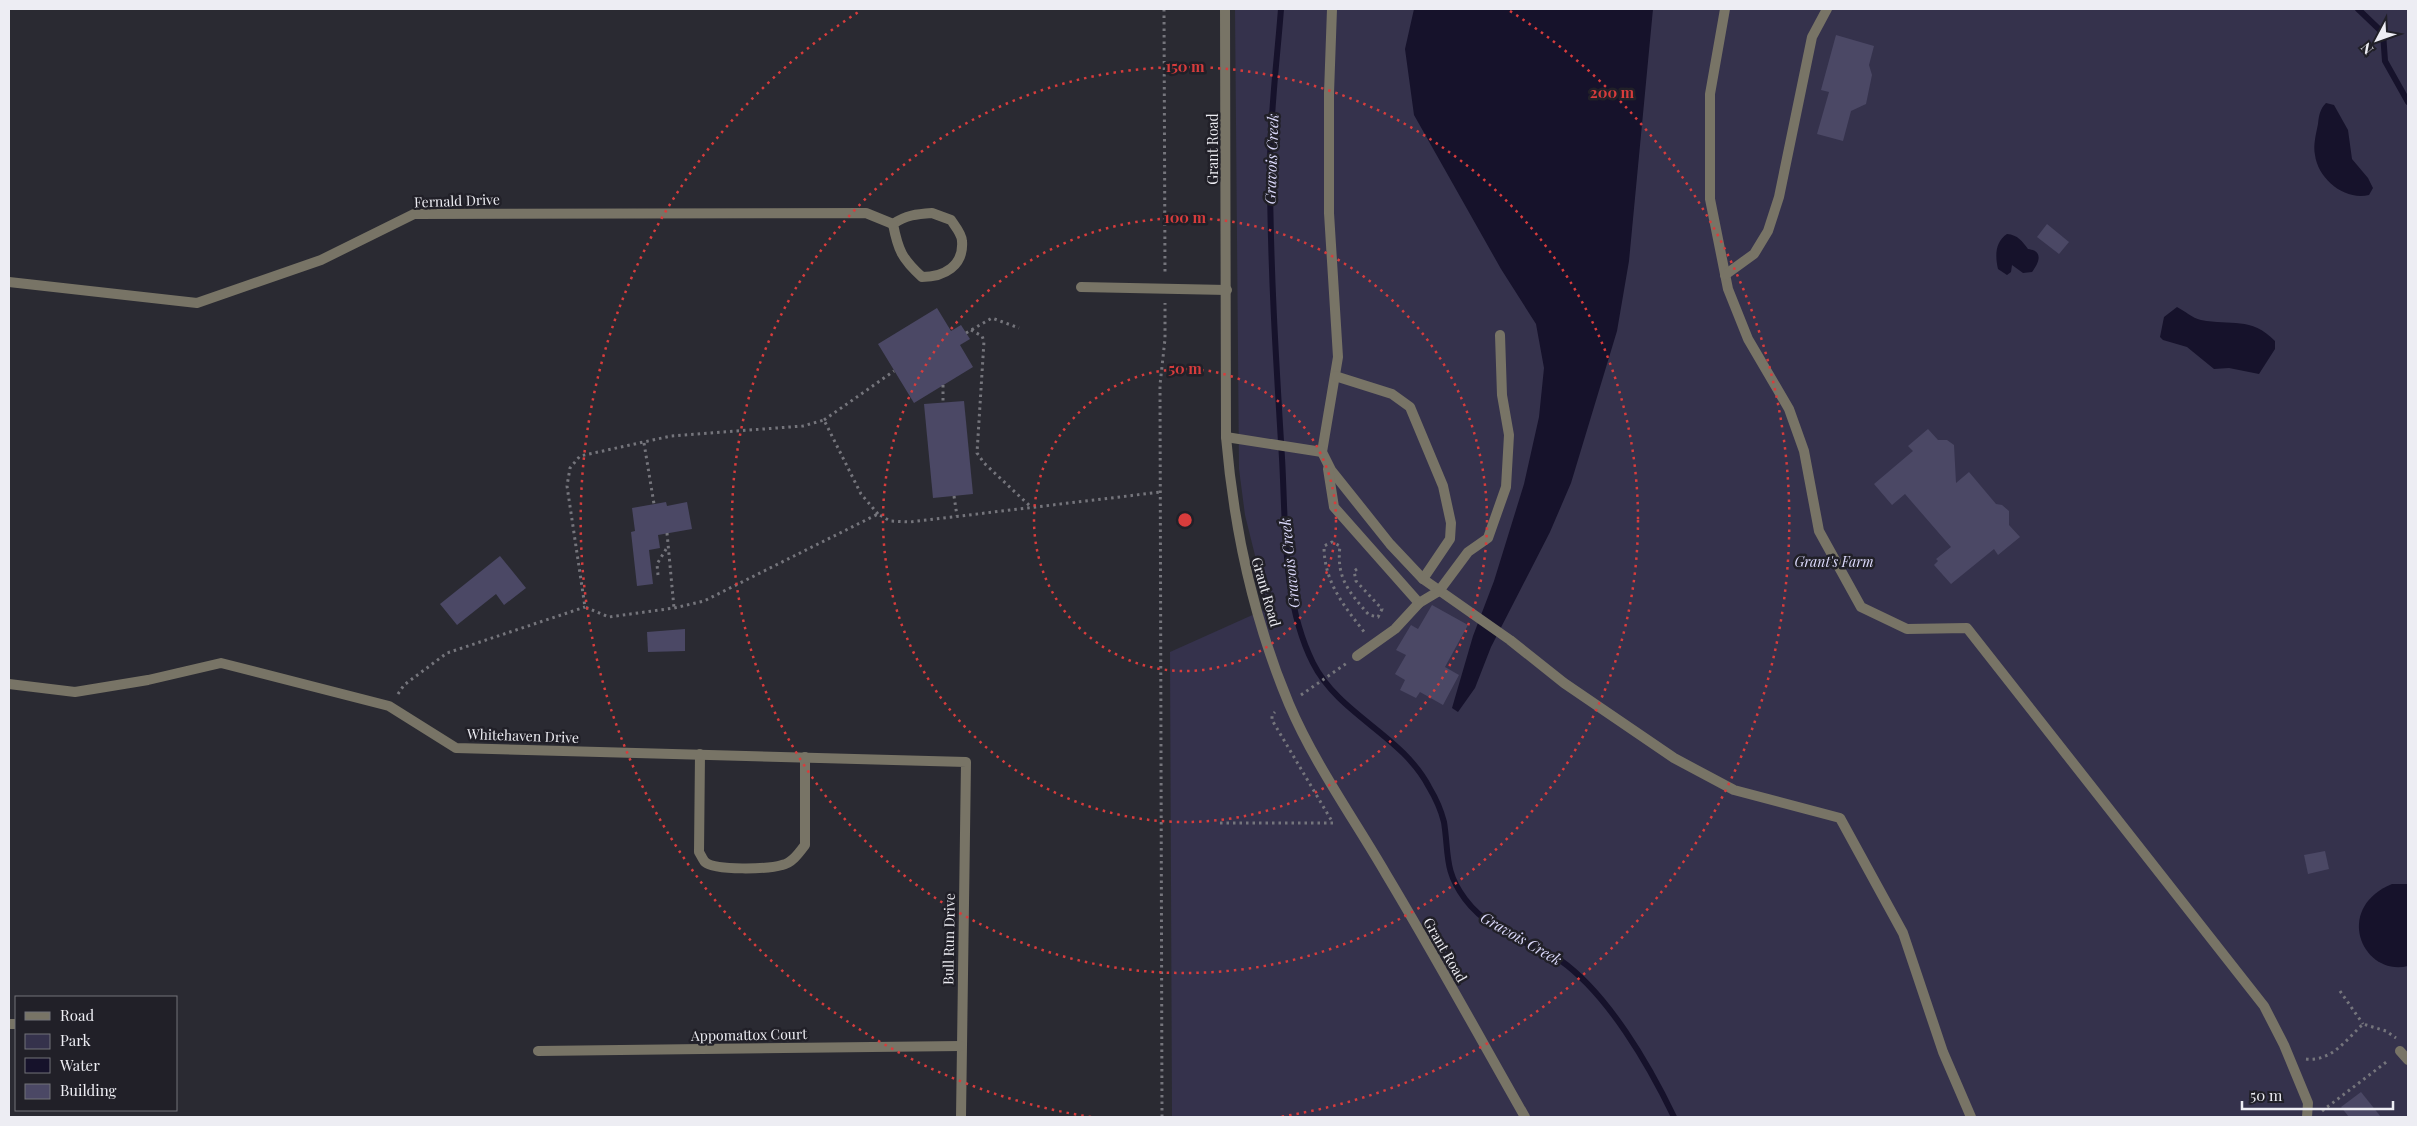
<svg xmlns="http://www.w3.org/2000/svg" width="2417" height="1126" viewBox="0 0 2417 1126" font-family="'Playfair Display',serif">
<rect width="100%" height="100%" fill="#2a2a32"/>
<!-- green -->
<path fill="#35324c" d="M1235,9H2408V1117H1172L1170,652L1268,608L1245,515L1239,469Z"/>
<!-- water -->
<g fill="#16122b">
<path d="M1414,9H1653L1629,261L1617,331L1571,483L1550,532L1491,647L1475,688L1458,712L1452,708L1473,636L1494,581L1524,484L1539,417L1544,368L1536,324L1501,269L1414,115L1405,49Z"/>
<path d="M2326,103L2334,105L2348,130L2352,159L2368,178L2373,188L2369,195C2345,201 2318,179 2315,155C2313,145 2316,134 2318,124C2319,115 2320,109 2326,103Z"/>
<path d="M2007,234C2018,235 2022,241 2028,249C2044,251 2039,263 2032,272L2023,273L2012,265L2011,272L2007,275L1998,269C1995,256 1995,242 2007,234Z"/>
<path d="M2177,307C2185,311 2192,318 2201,320C2231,326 2251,316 2275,341V349L2259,374L2229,368L2214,369L2187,347L2163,340L2160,337L2164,317Z"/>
<path d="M2392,884H2408V966C2362,977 2333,908 2392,884Z"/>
</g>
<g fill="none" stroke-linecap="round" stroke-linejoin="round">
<!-- stream -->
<g stroke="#16122b" stroke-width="6">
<path d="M1281,9C1277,61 1270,114 1270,167C1270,264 1276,361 1282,458C1286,526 1282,601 1313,663C1339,715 1402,735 1429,787C1435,797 1441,810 1444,822C1449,854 1444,871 1465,899C1482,922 1507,934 1532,946C1541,950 1552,954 1560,960C1608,994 1649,1065 1674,1117"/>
<path d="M2358,9L2383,33L2385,61L2408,102"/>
</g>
</g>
<!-- building -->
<g fill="#4b4865">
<path d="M1836,35L1874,46L1869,65L1872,75L1866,104L1851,111L1843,141L1817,134L1829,92L1821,90Z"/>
<path d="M2047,224L2069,242L2059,254L2037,237Z"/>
<path d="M937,308L951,331L961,325L970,339L960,345L973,367L914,403L878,344Z"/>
<path d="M964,401L973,494L933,498L924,404Z"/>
<path d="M1928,429L1938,440H1947L1954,445L1956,483L1969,472L1996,504L2002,505L2009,511V525L2020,537L1998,555L1994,549L1951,584L1934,565L1938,561L1936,559L1951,547L1905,494L1892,505L1874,484L1913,451L1908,446Z"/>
<path d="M666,502L667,506L687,502L692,529L658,535L660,548L649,550L653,584L637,586L631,532L635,531L632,508Z"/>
<path d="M500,556L526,588L504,605L496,594L457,625L440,604Z"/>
<path d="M1432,605L1468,625L1445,667L1459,675L1443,705L1420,692L1416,698L1400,690L1405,680L1395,674L1406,655L1396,650L1411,625L1418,629Z"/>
<path d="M685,629V651L648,652L647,632Z"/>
<path d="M2325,851L2329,869L2308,874L2304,855Z"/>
<path d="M2361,1092L2381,1117H2349L2341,1107Z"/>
</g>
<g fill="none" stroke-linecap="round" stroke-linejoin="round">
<!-- path -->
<g stroke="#75757c" stroke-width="3" stroke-dasharray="2.5 4" stroke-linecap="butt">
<path d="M1164,9L1165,274"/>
<path d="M971,330L982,336L984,341L977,453L984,463L1031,507"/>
<path d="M966,333L992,318L1019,328"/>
<path d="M943,385V403"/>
<path d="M824,420L894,371"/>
<path d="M644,443L654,504"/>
<path d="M954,496L957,516"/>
<path d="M878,514L861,494L824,420L803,426L671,436L580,456L570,468L567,486L585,607L609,617L674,608L704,601L878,514L890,521L910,522L1161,492"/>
<path d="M667,533L674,608"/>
<path d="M1357,569L1354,571L1356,581L1382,609L1378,617L1369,615C1349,592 1336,578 1340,546L1332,542L1324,546C1324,582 1344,606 1365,633"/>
<path d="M658,575L657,564L668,546"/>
<path d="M398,694L404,685L447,653L585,607"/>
<path d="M1301,695L1347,663"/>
<path d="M1220,823H1333L1272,720V715L1275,712"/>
<path d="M2340,991L2363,1024"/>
<path d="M2306,1059C2331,1062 2346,1040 2363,1024L2386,1031L2396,1038"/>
<path d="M2322,1111L2389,1060"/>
<path d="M1162,1117L1160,385L1165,339V303"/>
</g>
<!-- service -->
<g stroke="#787466" stroke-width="10">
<path d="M1332,9L1329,93V213L1338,357L1322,452L1331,470L1390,544L1423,579L1510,640L1564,683L1674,758L1734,790L1840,818L1903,933L1943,1052L1971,1117"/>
<path d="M1725,9L1710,94V199L1728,289L1748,339L1789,409L1804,451L1819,531L1861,607L1907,629L1967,628L2264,1006L2284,1045L2308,1103L2307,1117"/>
<path d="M1725,275L1754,254L1768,231L1779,197L1812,37L1827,9"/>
<path d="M1081,287L1227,290"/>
<path d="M1335,376L1392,394L1410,407L1443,486L1451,523L1450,539L1423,579"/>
<path d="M1226,437L1322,452"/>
<path d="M1328,469L1334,507L1419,603L1439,591L1468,552L1488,538L1506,487L1509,435L1502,395L1500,335"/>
<path d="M1357,656L1395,629L1419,603"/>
<path d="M700,754L699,852C701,855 703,860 705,862C715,871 769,869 782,865C792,863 799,853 805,845V757"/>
<path d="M2400,1051L2408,1060"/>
</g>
<!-- minor -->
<g stroke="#787466" stroke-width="10">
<path d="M932,213L951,220C955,226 962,234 962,241C964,266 944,277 922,277C902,259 898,250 893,224C906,215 917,214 932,213Z"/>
<path d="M9,282L197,303L321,260L414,214L866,213L893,224"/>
<path d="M9,684L75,692L148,680L221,663L389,706L456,748L966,762L961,1117"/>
<path d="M9,1024H16"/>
<path d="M538,1051L961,1046"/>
</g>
<!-- tertiary -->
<path stroke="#787466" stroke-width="10" d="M1225,9L1226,437C1234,530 1253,618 1289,704C1314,763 1354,819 1386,874C1434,954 1479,1036 1525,1117"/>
</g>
<!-- distance rings -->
<g fill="none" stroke="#d83c3c" stroke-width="2.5" stroke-dasharray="2.5 5">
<circle cx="1185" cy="520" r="151"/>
<circle cx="1185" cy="520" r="302"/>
<circle cx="1185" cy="520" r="453"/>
<path d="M1091 1117A604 604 0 0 1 860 11M1510 11A604 604 0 0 1 1279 1117"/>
</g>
<g text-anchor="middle" stroke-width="5" stroke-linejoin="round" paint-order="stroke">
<!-- street labels -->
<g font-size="14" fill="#ededf3" stroke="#212028">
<text transform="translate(1213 149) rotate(-90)" y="5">Grant Road</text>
<text transform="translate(457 201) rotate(-2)" y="5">Fernald Drive</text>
<text transform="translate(1266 592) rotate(74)" y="5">Grant Road</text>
<text transform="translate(523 736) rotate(2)" y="5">Whitehaven Drive</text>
<text transform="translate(949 939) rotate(-89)" y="5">Bull Run Drive</text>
<text transform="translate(1445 950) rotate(60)" y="5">Grant Road</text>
<text transform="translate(749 1035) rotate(-1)" y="5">Appomattox Court</text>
</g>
<!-- park labels -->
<g font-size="14" font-style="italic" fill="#dbd9fb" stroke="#212028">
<text x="1834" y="567">Grant's Farm</text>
</g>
<!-- water labels -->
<g font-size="15" font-style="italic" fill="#dcdafc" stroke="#212028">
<text transform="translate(1272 159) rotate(-88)" y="5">Gravois Creek</text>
<text transform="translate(1290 563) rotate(-96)" y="5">Gravois Creek</text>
<text transform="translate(1521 939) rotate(30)" y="5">Gravois Creek</text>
</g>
</g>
<circle cx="1185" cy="520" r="8" fill="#d83c3c" stroke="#212028" stroke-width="2.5"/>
<g font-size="15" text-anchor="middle" font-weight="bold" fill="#d83c3c" stroke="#212028" stroke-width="5" stroke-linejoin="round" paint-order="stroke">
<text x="1185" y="72">150 m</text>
<text x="1612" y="98">200 m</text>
<text x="1185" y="223">100 m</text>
<text x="1185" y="374">50 m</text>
</g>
<!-- border -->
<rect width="2417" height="1126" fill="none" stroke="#ededf3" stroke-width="20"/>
<!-- legend -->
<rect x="15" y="996" width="162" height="115" fill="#212028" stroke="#737279"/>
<rect x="25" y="1012" width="25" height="8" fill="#787466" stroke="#737279"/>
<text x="60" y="1021" font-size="15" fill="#ededf3">Road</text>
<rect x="25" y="1034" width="25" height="15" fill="#35324c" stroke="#737279"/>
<text x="60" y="1046" font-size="15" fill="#ededf3">Park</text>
<rect x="25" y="1058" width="25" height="15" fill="#16122b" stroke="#737279"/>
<text x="60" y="1071" font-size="15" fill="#ededf3">Water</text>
<rect x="25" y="1084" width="25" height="15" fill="#4b4865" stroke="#737279"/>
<text x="60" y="1096" font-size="15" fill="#ededf3">Building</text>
<!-- north arrow -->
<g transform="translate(2377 40) rotate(229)" stroke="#212028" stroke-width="4" paint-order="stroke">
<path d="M0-4L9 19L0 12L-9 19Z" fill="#ededf3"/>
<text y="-8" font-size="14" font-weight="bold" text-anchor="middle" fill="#ededf3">N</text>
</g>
<!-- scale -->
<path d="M2242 1101v8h151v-8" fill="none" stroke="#ededf3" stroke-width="2.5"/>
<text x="2250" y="1101" font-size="15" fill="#ededf3" stroke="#212028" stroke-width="4" paint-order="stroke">50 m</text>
</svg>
